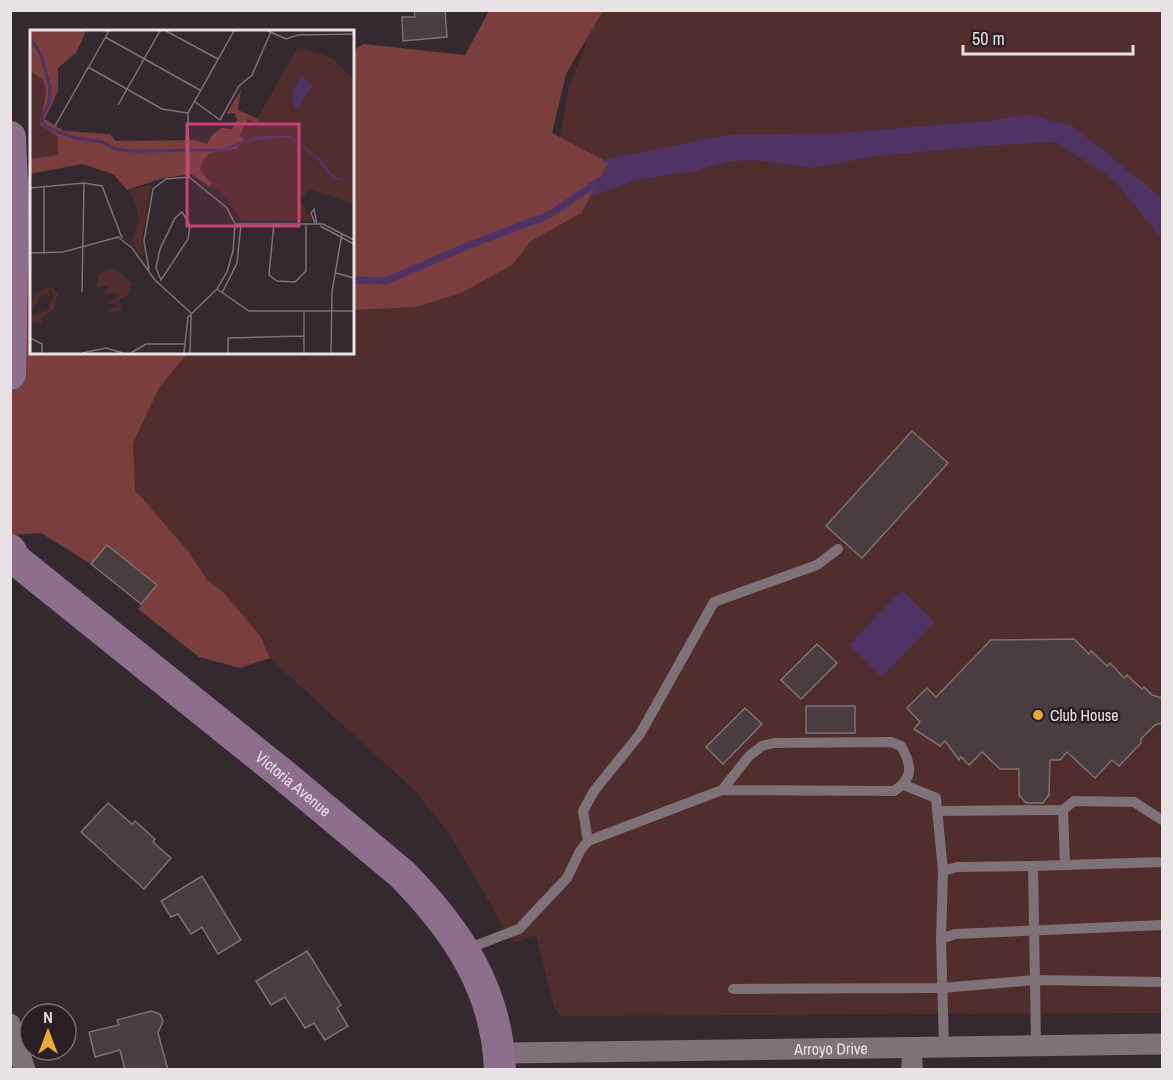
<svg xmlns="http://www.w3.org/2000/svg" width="1173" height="1080" viewBox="0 0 1173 1080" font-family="'Archivo Narrow',sans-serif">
<rect width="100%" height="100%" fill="#33292f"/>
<!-- green -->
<path fill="#512d2d" d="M598,11H1162V1013L561,1016L554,1007L536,935L513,943L449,833L414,790L51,458L45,353L352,352L353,230L548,203L568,91Z"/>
<!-- forest -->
<g fill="#7b3e3e">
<path d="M489,11H603L566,74L552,133L609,163L581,213L531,241L512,265L461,293L416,307L353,310V51L363,44L465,55Z"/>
<path d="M31,176L32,352L188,353L159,388L133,443L135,490L188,551L207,580L224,593L260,636L270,658L240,668L199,657L138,609L157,585L107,545L91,564L41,533L11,535V178Z"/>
</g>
<!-- water -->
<g fill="#4e3364">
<path d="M1028,114L1073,126L1162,198V239L1114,180L1056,142L997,145L877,156L812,168L757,160L729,161L696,171L637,180L590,197L609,164L602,160L727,135L838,133L987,121Z"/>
<path d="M902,590L935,622L882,677L849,645Z"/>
</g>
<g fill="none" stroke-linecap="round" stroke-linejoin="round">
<!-- stream -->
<path stroke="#4e3364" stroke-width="7" d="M352,280L386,281L472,244L549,215L601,180L607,178"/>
</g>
<!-- building -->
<g fill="#493d40" stroke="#7e7073" stroke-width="1.5">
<path d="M414,10H445L447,37L403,41L402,17H415Z"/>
<path d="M912,431L948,463L862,558L826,526Z"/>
<path d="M107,545L157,585L141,604L91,564Z"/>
<path d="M1074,639L1089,654L1091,651L1107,666L1110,663L1124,678L1127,675L1142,689L1144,687L1152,695L1162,698V723L1155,725L1141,739V743L1119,766L1112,760L1095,778L1067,752L1060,760H1050L1049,795L1043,803H1026L1019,795V769H1000L982,752L969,765L961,757L959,760L945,741L940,746L914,729L920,722L907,708L927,688L936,697L991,640Z"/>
<path d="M817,644L837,663L801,699L781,680Z"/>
<rect x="806" y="706" width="49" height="27"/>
<path d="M745,708L762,724L723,764L706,747Z"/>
<path d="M108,803L132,824L135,821L155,839L153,842L171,858L144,889L81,832Z"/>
<path d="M202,876L241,940L218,954L202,927L191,934L178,914L171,917L161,901Z"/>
<path d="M307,951L341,1005L337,1008L348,1026L325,1040L314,1023L305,1028L285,997L271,1005L256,981Z"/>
<path d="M151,1011L160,1014L163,1021L158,1033L168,1070H125L120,1050L95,1057L89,1032L119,1025L117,1020Z"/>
</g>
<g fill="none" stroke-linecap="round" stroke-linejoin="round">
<!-- lane -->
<g stroke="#7e7278" stroke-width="10">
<path d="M904,785L936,798L943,871"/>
<path d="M1063,810L1065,865"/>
<path d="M937,811L1063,810L1074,801L1134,802L1162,820"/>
<path d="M588,841L583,811L594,791L640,734L714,602L817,565L838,549"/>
<path d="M941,939L943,871L957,867L1033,866"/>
<path d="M467,949L519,929L567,878L580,851L588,841L722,790L749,756L762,746L774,743L891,742L901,746C912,765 914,778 894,791L722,790"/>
<path d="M733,989L941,988L1035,980L1033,866L1162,862"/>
<path d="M1036,1046L1035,980L1162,982"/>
<path d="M944,1048L941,939L955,934L1162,925"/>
</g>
<!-- street -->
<g stroke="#7e7278" stroke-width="21">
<path d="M10,1024L25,1070"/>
<path id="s1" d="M499,1053L1162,1044"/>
<path d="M912,1070V1048"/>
</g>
<!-- secondary -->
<g stroke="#8e6f8b" stroke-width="32">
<path d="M10,137L13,209L10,374"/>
<path id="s2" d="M10,550L16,560L287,778L402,874C457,930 497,989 500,1070"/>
</g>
</g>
<!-- markers -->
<circle fill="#eca93a" stroke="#291f25" stroke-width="2" cx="1038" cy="715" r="6"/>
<g text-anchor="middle" stroke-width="5" stroke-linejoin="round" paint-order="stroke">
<!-- poi labels -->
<g font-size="16" fill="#e8e2e5" stroke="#291f25" text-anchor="start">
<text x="1050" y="721">Club House</text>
</g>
<!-- street labels -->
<g font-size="16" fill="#e8e2e5" stroke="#291f25">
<text dy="6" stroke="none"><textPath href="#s2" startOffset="368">Victoria Avenue</textPath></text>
<text dy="6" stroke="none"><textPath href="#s1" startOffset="332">Arroyo Drive</textPath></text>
</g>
</g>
<!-- overview -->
<g transform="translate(30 30)">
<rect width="324" height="324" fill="#33292f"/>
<path d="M268,17L302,28L324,50V174L280,159L270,170L282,190H211L197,169L162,137L161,115L209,113L218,85L227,89ZM0,41L13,50L16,61L10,95L28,107L29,126L0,129ZM121,155L112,209L114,225H111L101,212L109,189L105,172L97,160ZM79,238L90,242L102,253L99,264L90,269L91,281L77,282L88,274L78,273L89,266L84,262L75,265L79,255L62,258L67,256L68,245ZM20,257L28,263L24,280L10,288L13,293L0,292V286L19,280V271L24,270L21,260L18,262L21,266L12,264L4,277L0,278V275L6,263Z" fill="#512d2d"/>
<path d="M0,1H56L46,23L28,38V61L15,89L34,101L80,104L86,111L165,110L177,114L183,104L192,98L202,99L207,90L205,83L196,84L211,60L208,80L228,89L226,93L218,89L210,106L215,109L206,119L180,123L172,131L170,140L182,154L180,157L161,144L130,149L97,160L83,144L52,134L0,144V129L28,125V107L10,95L16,61L13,50L0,41Z" fill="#7b3e3e"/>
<path d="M271,45L282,56L267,80L263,75L264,60ZM227,106H260L290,128L305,147L324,153L302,149L286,128L258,107L213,112Z" fill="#4e3364"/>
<path fill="none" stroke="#4e3364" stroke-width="3" d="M0,7L11,25L20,57L19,73L11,89L16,97L45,108L72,112L86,119L103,121L194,120L216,110"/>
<path fill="none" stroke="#7b7378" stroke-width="1.5" d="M136,1L188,29M204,1L158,83L159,147L197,178L205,194H293L324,210M238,1L256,9L268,5L324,4M75,7L170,60M58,37L132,79L158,83M164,71L190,90L209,56L222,45L241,2M88,75L130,1M25,96L79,1M0,158L54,153L72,156L92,208M14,158V224M152,182L160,195L158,209L131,250L126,238L130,219L145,188ZM244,193L239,245L247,251L265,252L276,241V193M285,193L281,183L284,179L287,194M290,196L324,214M0,223L33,222L88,207L102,218L125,250L161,283M119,240L114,211L123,159L136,149L159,147M306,243L324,248M187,259L219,281H324M52,262L54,153M192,263L207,233L211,194M274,281V323M0,308L12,314V323M52,323L76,318L93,323M101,323L116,314H154M154,323L158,287L187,259L197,242L203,221L205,194M160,323L161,285M198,323V308L274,306M301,323L302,262L312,203"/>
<path fill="#ca4077" fill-opacity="0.15" stroke="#ca4077" stroke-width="3" d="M157,94H269V196H157Z"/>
<rect width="324" height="324" fill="none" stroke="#e8e2e5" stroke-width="3"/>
</g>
<!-- border -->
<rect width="1173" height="1080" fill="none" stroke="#e8e2e5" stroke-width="24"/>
<!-- north arrow -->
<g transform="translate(48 1032)"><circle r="28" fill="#291f25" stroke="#756d72" stroke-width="1.5"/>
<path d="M0-4.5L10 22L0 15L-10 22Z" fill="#eca93a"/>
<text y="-9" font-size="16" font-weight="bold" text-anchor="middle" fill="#e8e2e5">N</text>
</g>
<!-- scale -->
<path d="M963 45v9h170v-9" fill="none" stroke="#e8e2e5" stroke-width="3"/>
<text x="972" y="45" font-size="18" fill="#e8e2e5" stroke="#291f25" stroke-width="4.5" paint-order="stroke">50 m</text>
</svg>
